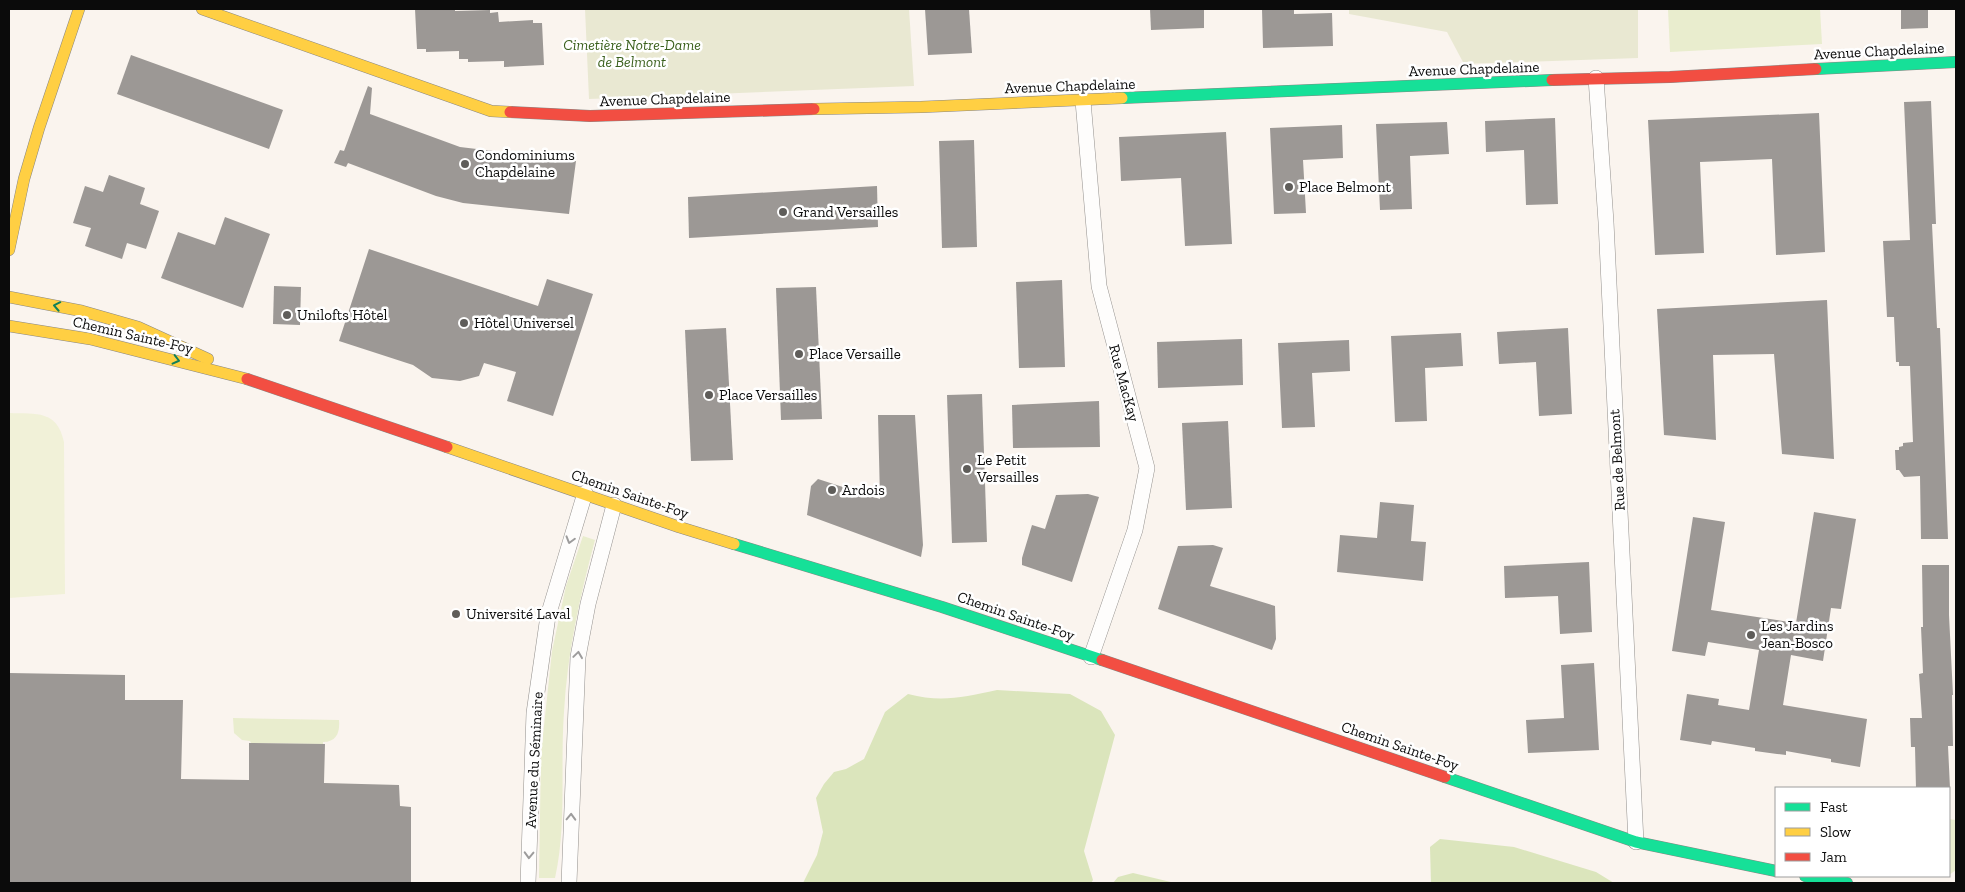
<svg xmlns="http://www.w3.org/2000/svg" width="1965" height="892" viewBox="0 0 1965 892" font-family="'Zilla Slab',serif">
<rect width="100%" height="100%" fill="#faf4ee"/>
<!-- green -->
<g fill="#e9edce">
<path d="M1668,9H1820L1822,44L1670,52Z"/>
<path d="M583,536L595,540C580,596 567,654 564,712C560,767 567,824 555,878H539L541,754L552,651L566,586Z"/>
<path d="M233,718L339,720C340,732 337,742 323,742V744L251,743L250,741L242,740L234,733Z"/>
<path d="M1949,819L1956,820V870L1949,875Z"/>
</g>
<!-- forest -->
<g fill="#dbe5bc">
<path d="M997,690L1070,694L1101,711L1115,735L1084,851L1093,880L1091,883H803L817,855L823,832L816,798L824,784L834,772L846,769L864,759L885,712L908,694C942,703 963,697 997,690Z"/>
<path d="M1440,839L1514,847L1596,872L1614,883H1431L1430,847Z"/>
<path d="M1133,873L1175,883H1113L1118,877Z"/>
</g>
<!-- cemetery -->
<g fill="#e9e8d2">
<path d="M585,9H909L914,86L589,99Z"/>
<path d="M1349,9H1638V58L1464,64L1447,32L1349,14Z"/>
</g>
<!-- pitch -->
<path fill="#f1f1d8" d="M9,413C37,414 57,410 64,442L65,594L9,598Z"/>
<!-- building -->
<g fill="#9c9895">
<path d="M415,9H455V11L490,10V13L498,12L499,22L533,20V23H542L544,65L504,67V61L468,62V59H459V51L426,52V49H417Z"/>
<path d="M925,9H969L972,53L928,55Z"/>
<path d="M1150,9H1204V28L1151,30Z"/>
<path d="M1262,9H1294V14L1332,13L1333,46L1263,48Z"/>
<path d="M1901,9H1928V28L1901,29Z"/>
<path d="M131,55L283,110L269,149L117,94Z"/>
<path d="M368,86L372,88L370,114L460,147L576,161L569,214L463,203L436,196L348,163L346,167L334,163L340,150L344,151Z"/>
<path d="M1931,101L1936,224H1932L1937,328H1940L1942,377L1948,539H1921L1920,476L1904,477L1899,470H1896L1895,450H1899V447L1903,446V443L1913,442L1910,366H1899V362H1896L1894,317H1887L1883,241L1910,240L1904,102Z"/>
<path d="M1819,113L1825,252L1776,255L1772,159L1700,162L1704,253L1655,255L1648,120Z"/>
<path d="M1555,118L1558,204L1526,205L1524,150L1486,152L1485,121Z"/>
<path d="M1447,122L1449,154L1410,156L1412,209L1380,210L1376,124Z"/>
<path d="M1342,125L1343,158L1303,160L1306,213L1274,214L1270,128Z"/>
<path d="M1226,132L1232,244L1185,246L1181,178L1121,181L1119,137Z"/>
<path d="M974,140L977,247L942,248L939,141Z"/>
<path d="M109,175L145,188L140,204L159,211L146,249L127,243L122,259L85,246L91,228L73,223L85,186L103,192Z"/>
<path d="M877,186L878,227L689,238L688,197Z"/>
<path d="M225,217L270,234L243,308L161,278L178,232L215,245Z"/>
<path d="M369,249L538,306L547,279L593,294L553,416L507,401L516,372L484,363L479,376L460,381L432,378L413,365L339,341Z"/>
<path d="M1062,280L1065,367L1019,368L1016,282Z"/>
<path d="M274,286L301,287L300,325L273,324Z"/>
<path d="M816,287L822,419L781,420L776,288Z"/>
<path d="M1827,300L1834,459L1782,454L1774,354L1713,355L1716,440L1664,435L1657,309Z"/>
<path d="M726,328L733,460L691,461L685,330Z"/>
<path d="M1568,328L1572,414L1539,416L1536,362L1499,364L1497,332Z"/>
<path d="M1461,333L1463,366L1425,368L1427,421L1395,422L1391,336Z"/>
<path d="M1242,339L1243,385L1158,388L1157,342Z"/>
<path d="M1349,340L1350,371L1312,373L1315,427L1282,428L1278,343Z"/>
<path d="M982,394L987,542L952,543L947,395Z"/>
<path d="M1099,401L1100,447L1013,448L1012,405Z"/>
<path d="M878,415H915L923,545L921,557L807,515L811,486L818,479L880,499Z"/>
<path d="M1228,421L1232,508L1186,510L1182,423Z"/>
<path d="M1088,494L1099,497L1072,582L1022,565V558L1032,525L1045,529L1056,495Z"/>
<path d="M1380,502L1414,505L1411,541L1426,542L1423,581L1337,572L1340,535L1377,538Z"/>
<path d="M1814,512L1856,519L1841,609L1831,608L1823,661L1791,655L1783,705L1867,719L1860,767L1831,762V759L1786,751V755L1777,754L1755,751V748L1712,741L1711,745L1680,740L1687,694L1719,699L1718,705L1749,710L1759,650L1708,642L1705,656L1672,651L1693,517L1725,522L1711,610L1796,623Z"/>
<path d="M1213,545L1223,548L1210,586L1275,606L1276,639L1272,650L1158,609L1178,546Z"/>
<path d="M1589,562L1592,632L1560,634L1558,596L1505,598L1504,566Z"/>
<path d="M1922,565H1949V615L1953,695H1952L1953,746H1948L1950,788H1916L1915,747H1911L1910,718H1922L1919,674L1923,673L1921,627H1923Z"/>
<path d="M1594,663L1599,750L1528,753L1526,720L1564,718L1561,665Z"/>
<path d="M9,673L125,675V700H183L181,779L249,780V743L325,744L324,783L399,785L400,806L411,807V883H9Z"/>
</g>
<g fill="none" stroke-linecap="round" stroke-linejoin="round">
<!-- street casing -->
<g stroke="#93908d" stroke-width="16">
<g id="street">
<path d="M1596,78L1606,222L1636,842"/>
<path d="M1083,101L1099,286L1147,468L1135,530L1091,657"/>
<path d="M528,883L534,713L548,616L585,493"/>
<path d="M569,883L578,657L588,604L614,505"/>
</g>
</g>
<!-- fast casing -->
<g stroke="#898784" stroke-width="12">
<g id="fast">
<path d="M1816,69L1956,62"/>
<path d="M1122,98L1552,80"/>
<path d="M734,544L942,607L1102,660"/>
<path d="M1445,777L1636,842L1776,871"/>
<path d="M1805,876L1847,883"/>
</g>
</g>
<!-- slow casing -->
<g stroke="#898784" stroke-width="12">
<g id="slow">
<path d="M202,9L491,111L510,112"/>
<path d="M814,109L921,107L1122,98"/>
<path d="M9,250L24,179L39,128L79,9"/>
<path d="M9,297L82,311L138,327L208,359"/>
<path d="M9,326L90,339L247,379"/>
<path d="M447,447L679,527L734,544"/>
</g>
</g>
<!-- jam casing -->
<g stroke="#898784" stroke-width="12">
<g id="jam">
<path d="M1552,80L1670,77L1816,69"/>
<path d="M510,112L590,116L814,109"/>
<path d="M247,379L447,447"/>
<path d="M1102,660L1445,777"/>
</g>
</g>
<!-- street -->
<use href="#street" stroke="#fefdfc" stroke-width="15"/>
<!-- fast -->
<use href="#fast" stroke="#16e098" stroke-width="11"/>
<!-- slow -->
<use href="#slow" stroke="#ffcf43" stroke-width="11"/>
<!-- jam -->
<use href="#jam" stroke="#f24e42" stroke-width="11"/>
</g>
<!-- one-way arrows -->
<defs><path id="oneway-chevron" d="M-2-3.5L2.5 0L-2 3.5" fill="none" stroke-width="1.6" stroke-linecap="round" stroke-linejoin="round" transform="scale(1.25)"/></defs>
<g stroke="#118059">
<use href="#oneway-chevron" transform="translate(57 306) rotate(-169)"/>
<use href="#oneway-chevron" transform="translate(176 360) rotate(14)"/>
</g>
<g stroke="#9d9c9c">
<use href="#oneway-chevron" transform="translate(570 540) rotate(106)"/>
<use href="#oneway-chevron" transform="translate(578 655) rotate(-82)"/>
<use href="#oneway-chevron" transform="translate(571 817) rotate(-88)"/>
<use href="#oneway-chevron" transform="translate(529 855) rotate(92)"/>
</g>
<!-- markers -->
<g fill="#5f5d5a" stroke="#fff" stroke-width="2">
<circle cx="465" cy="164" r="5"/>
<circle cx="1289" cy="187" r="5"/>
<circle cx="783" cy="212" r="5"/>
<circle cx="287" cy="315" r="5"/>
<circle cx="464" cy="323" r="5"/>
<circle cx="799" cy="354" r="5"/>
<circle cx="709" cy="395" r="5"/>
<circle cx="967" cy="469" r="5"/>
<circle cx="832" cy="490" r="5"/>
<circle cx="456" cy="614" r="5"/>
<circle cx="1751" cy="635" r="5"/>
</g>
<g text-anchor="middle" stroke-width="5" stroke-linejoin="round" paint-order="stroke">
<!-- park labels -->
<g font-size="15" font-style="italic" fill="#3b601d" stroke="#fff">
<text x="632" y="50">Cimetière Notre-Dame<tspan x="632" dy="17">de Belmont</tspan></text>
</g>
<!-- street labels -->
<g font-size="15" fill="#0b0b0b" stroke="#fff">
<text transform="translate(1879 51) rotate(-3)" y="5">Avenue Chapdelaine</text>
<text transform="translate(1474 69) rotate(-2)" y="5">Avenue Chapdelaine</text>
<text transform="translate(1070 86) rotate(-2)" y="5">Avenue Chapdelaine</text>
<text transform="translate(665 99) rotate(-2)" y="5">Avenue Chapdelaine</text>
<text transform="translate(133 335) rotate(13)" y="5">Chemin Sainte-Foy</text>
<text transform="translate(1124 383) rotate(75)" y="5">Rue MacKay</text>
<text transform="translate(1617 460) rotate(-93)" y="5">Rue de Belmont</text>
<text transform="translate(630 494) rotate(19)" y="5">Chemin Sainte-Foy</text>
<text transform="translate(1016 616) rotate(19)" y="5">Chemin Sainte-Foy</text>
<text transform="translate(1400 746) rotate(19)" y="5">Chemin Sainte-Foy</text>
<text transform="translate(534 760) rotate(-87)" y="5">Avenue du Séminaire</text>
</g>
<!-- poi labels -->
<g font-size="15" fill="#0b0b0b" stroke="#fff" text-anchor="start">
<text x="475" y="160">Condominiums<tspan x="475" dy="17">Chapdelaine</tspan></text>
<text x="1299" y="192">Place Belmont</text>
<text x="793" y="217">Grand Versailles</text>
<text x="297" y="320">Unilofts Hôtel</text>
<text x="474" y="328">Hôtel Universel</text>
<text x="809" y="359">Place Versaille</text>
<text x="719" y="400">Place Versailles</text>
<text x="977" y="465">Le Petit<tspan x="977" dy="17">Versailles</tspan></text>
<text x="842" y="495">Ardois</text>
<text x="466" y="619">Université Laval</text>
<text x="1761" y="631">Les Jardins<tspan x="1761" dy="17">Jean-Bosco</tspan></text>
</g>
</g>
<!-- border -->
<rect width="1965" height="892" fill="none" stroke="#0b0b0b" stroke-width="20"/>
<!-- legend -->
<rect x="1775" y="787" width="175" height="90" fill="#ffffff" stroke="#9d9d9d"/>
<rect x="1785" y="803" width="25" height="8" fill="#16e098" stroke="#9d9d9d"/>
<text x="1820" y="812" font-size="15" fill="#0b0b0b">Fast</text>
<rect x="1785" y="828" width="25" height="8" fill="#ffcf43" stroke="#9d9d9d"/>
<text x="1820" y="837" font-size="15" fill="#0b0b0b">Slow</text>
<rect x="1785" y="853" width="25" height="8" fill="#f24e42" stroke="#9d9d9d"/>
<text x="1820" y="862" font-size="15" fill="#0b0b0b">Jam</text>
</svg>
